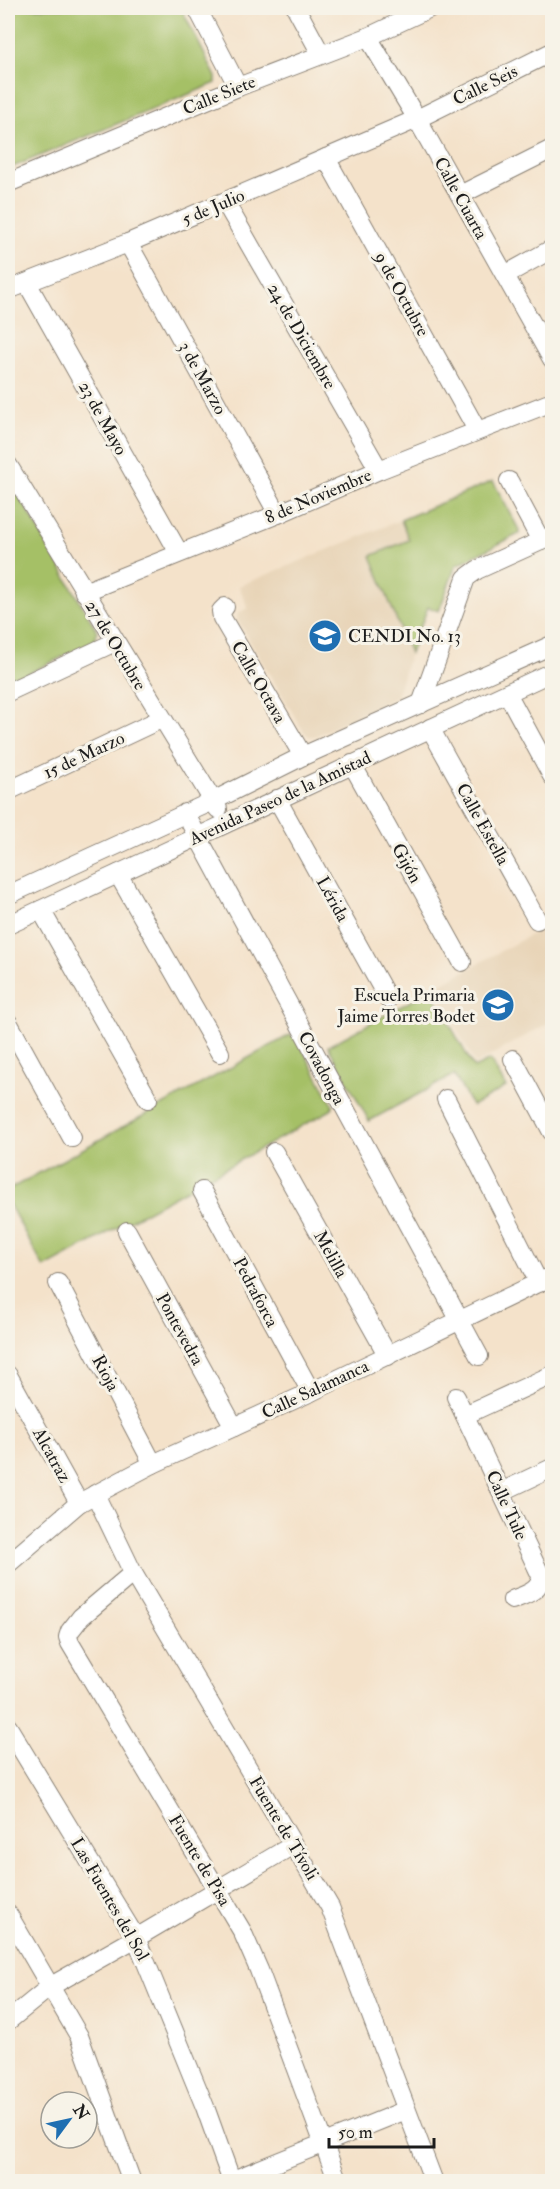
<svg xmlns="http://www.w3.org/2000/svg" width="560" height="2189" viewBox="0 0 560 2189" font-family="'IM FELL Double Pica',serif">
<rect width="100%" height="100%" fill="#f7f3e8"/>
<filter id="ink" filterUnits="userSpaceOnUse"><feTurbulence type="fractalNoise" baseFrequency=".0167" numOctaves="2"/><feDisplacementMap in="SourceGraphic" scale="12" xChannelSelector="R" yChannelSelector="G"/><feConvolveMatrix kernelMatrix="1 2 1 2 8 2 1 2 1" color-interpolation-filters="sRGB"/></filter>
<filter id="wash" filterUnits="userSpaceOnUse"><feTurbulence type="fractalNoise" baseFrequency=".008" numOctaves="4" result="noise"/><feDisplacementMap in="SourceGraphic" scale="24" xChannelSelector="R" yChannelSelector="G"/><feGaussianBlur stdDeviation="1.35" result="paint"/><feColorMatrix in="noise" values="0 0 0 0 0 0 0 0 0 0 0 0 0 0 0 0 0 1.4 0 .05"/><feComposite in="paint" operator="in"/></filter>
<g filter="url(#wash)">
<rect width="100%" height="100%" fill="#f4e2ca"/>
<!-- built -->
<g fill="#e8d4b7">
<path d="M401,520L409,540L371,556L410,653L396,697L315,736H309L304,732L237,619L238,613L248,608L239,586Z"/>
<path d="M552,923V1021L476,1064L434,988Z"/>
</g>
<!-- green -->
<g fill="#a5c066" stroke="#606e41" stroke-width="1.5">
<path d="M8,8H181L216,77V83L8,169Z"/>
<path d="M8,476L97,631L94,642L8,683Z"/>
<path d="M493,481L519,530V534L456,565L439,611L428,607L410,653L371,556L409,540L401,520Z"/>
<path d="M431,990L474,1068L490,1060L506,1087L472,1106L454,1075L369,1121L328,1046Z"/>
<path d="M290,1035L296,1037L333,1105L331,1110L44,1268L8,1202V1190Z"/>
</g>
</g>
<g filter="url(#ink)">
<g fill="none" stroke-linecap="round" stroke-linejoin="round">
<!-- minor casing -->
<g stroke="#887f73" stroke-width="20">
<g id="minor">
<path d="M197,8L238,87"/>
<path d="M296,8L321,54"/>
<path d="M368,37L417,119L552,359"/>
<path d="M326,158L477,430"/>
<path d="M8,183L238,87L368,37L430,8"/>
<path d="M460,195L552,149"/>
<path d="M225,202L379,470"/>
<path d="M128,243L278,514"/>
<path d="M505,275L552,249"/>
<path d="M27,283L179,553"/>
<path d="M8,290L128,243L417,119L552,52"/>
<path d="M8,465L218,809"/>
<path d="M509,481L541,541"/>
<path d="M84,592L278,514L379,470L552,402"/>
<path d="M225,607L221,611L222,618L303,756"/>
<path d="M8,692L115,642"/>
<path d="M507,693L552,776"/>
<path d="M421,704L466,578L477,570L552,536"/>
<path d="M430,728L537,920"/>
<path d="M352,764L462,962"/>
<path d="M8,791L161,719"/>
<path d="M277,799L388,999"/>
<path d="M185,813L479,1356"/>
<path d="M118,874L220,1053"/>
<path d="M8,895L213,801L303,756L552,645"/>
<path d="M41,910L148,1099"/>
<path d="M8,925L552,672"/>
<path d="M8,1022L72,1138"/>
<path d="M513,1059L552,1132"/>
<path d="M446,1099L539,1283"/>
<path d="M274,1152L388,1356"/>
<path d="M202,1191L311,1392"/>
<path d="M127,1231L234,1427"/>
<path d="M58,1283L153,1464"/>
<path d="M8,1375L79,1503"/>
<path d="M456,1397L541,1576C541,1591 524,1595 512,1600"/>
<path d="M465,1415L552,1375"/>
<path d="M501,1492L552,1468"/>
<path d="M95,1494L133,1573L330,1907L434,2182"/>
<path d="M8,1564L79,1503L153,1464L311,1392L552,1276"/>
<path d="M133,1573L81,1617L70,1631L68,1637L70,1643L242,1931L259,1970L338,2182"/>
<path d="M8,1727L136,1938L205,2107L232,2182"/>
<path d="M8,1914L79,2036L132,2182"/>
<path d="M8,2021L51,1986L136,1938L293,1845"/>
<path d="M228,2182L406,2110"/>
</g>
</g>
<!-- minor -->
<use href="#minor" stroke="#fff" stroke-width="18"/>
</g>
</g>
<!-- icons -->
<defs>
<g id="school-disc" transform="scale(1.725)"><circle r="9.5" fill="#1f6fb2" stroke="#f7f3e8"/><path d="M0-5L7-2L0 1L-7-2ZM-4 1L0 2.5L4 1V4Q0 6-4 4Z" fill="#fff"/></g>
</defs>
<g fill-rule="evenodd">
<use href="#school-disc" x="325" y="636"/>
<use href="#school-disc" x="498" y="1005"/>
</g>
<g text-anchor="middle" stroke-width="6" stroke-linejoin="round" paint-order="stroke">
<!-- street labels -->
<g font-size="18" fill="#1c1c1c" stroke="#f7f3e8">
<text transform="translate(485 85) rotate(-26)" y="6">Calle Seis</text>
<text transform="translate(219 95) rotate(-22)" y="6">Calle Siete</text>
<text transform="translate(461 198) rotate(61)" y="6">Calle Cuarta</text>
<text transform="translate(213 207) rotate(-23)" y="6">5 de Julio</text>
<text transform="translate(402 294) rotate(61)" y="6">9 de Octubre</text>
<text transform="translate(302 336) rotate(60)" y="6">24 de Diciembre</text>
<text transform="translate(203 378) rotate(61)" y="6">3 de Marzo</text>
<text transform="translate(103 418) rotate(61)" y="6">23 de Mayo</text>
<text transform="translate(318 496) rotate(-23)" y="6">8 de Noviembre</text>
<text transform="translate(116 645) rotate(59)" y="6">27 de Octubre</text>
<text transform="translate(259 682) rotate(60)" y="6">Calle Octava</text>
<text transform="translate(84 755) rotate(-25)" y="6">15 de Marzo</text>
<text transform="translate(280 798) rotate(-25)" y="6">Avenida Paseo de la Amistad</text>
<text transform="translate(483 824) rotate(61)" y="6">Calle Estella</text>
<text transform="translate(407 863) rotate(61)" y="6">Gijón</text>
<text transform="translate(333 899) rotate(61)" y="6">Lérida</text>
<text transform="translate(322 1068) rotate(62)" y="6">Covadonga</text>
<text transform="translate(331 1254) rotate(61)" y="6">Melilla</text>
<text transform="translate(256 1292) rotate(62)" y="6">Pedraforca</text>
<text transform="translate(180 1329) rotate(61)" y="6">Pontevedra</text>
<text transform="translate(106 1373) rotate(62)" y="6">Rioja</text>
<text transform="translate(315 1389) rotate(-25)" y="6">Calle Salamanca</text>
<text transform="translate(52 1455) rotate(61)" y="6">Alcatraz</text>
<text transform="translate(507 1505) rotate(65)" y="6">Calle Tule</text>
<text transform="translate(284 1828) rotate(59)" y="6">Fuente de Tívoli</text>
<text transform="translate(200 1860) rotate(59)" y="6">Fuente de Pisa</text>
<text transform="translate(110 1899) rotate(60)" y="6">Las Fuentes del Sol</text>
</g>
<!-- poi labels -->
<g font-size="18" fill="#1c1c1c" stroke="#f7f3e8" text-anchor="start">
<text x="348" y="642">CENDI No. 13</text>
<text x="475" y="1001" text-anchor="end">Escuela Primaria<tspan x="475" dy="21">Jaime Torres Bodet</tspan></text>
</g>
</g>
<!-- margin -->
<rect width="560" height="2189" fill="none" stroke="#f7f3e8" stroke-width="30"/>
<!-- north arrow -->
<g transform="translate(69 2120) rotate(57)"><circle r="28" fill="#f7f3e8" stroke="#9f9d96" stroke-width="1.5"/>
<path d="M0-4.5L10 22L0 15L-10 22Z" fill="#1f6fb2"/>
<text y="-9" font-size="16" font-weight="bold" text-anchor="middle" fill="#1c1c1c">N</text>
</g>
<!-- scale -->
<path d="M329 2138v9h105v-9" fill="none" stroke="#1c1c1c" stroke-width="3"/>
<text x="338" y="2138" font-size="18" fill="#1c1c1c" stroke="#f7f3e8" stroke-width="4.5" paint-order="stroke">50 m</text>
</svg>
